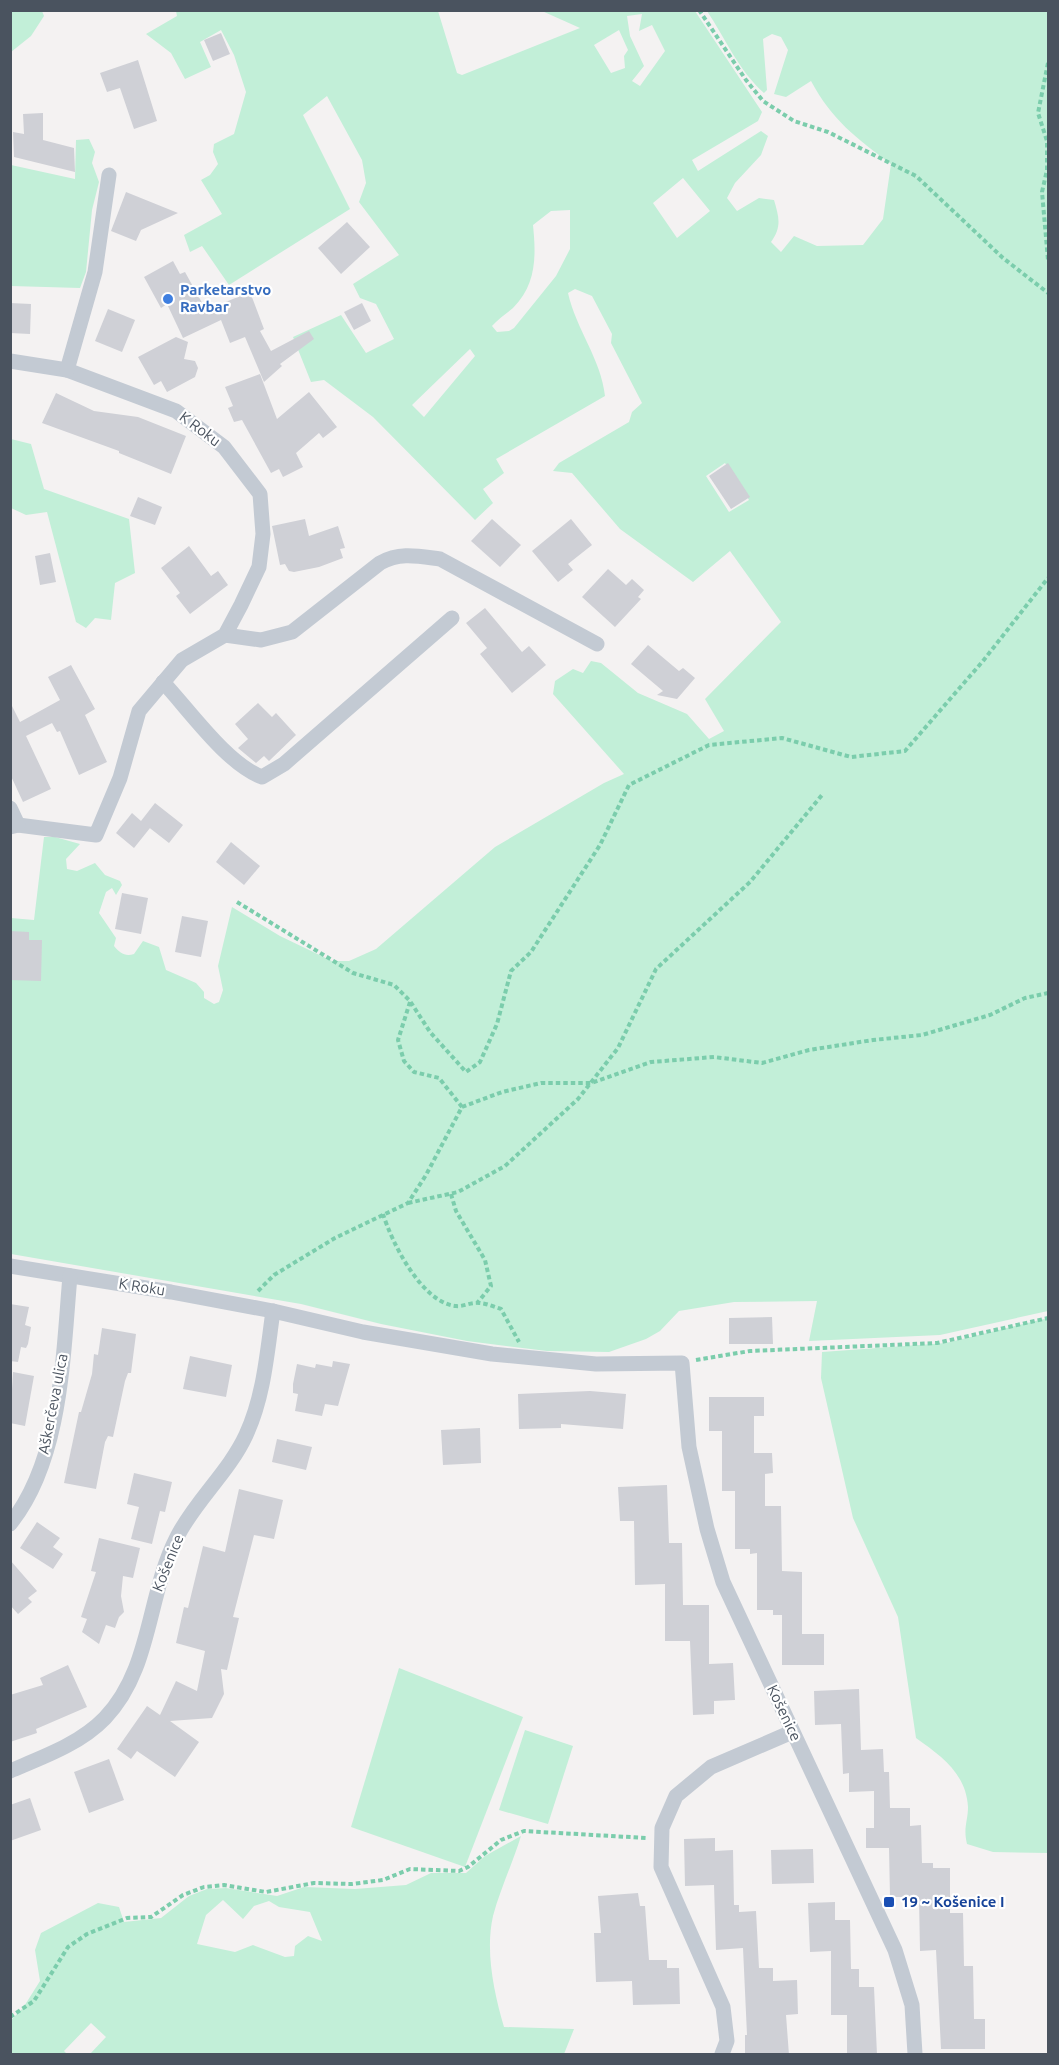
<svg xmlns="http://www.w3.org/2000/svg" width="1059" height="2065" viewBox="0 0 1059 2065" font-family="Ubuntu,sans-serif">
<rect width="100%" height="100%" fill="#f4f2f2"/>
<!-- green -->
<g fill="#c2efd8" fill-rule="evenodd">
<path d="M11,10L42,11L44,16L31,36L11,52Z"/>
<path d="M176,11H438L457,73L462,75L580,28L542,11H695L762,112L758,121L692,160L698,171L761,131L768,136L761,155L735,183L727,198L737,211L759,198L774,200C779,217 782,227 771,242L781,252L794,236L817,246L863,245L883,219L891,164C856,138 832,120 811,81L786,97L774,94L788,50L781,37L772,34L763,39L767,90L764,93C739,71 725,38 707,11H1048V1311L940,1335L809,1341L817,1301L734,1302L679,1311L660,1331L646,1339L609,1352L547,1351L467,1341L381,1324L301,1304L11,1254V918L34,920L44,837H55L80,844L66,859L67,869L77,871L95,863L105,875L120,881L122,885L116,895L112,888L106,892L99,913L116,938L114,946C120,953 125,957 134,954L143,941L159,947L166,970L196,983L204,992V998L214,1004L219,1002L223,990L218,966L232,907L280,936L332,961H349L376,949L495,847L604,783L624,774L553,694L555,681L573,669L583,673L591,661L601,663L638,693L687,714L709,739L724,731L705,699L781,622L730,551L693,582L620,529L572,473L553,471L559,463L629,422L632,412L642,403L611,343L612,334L592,296L575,289L568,293C576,329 601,359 605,396L496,459L504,473L483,489L493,503L475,520L373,417L324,380L311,382L293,337L341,315L366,353L394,339L376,304L360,298L353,284L399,255L359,202L366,183L362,160L327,96L303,115L350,209L229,285L202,246L190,252L184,235L222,214L201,180L210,175L218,164L213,152L214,144L234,134L246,92L234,55L221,30L200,42L211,67L185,79L171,53L146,34L177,16ZM642,14L639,31L652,25L665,51L640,86L632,81L644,66L630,36L627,16ZM619,30L628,50L624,56L625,68L611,73L594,45ZM683,178L710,211L677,238L653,203ZM570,210V249L556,276L514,328L509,331L497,332L492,326C499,318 506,314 513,308C537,284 536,255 533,225L551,211ZM470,349L475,356L424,417L412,405ZM725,463L749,500L729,512L706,476Z"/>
<path d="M89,139L95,152L92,163L99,182L92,210L86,272L80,288L11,286V165L75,179L76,140Z"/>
<path d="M11,439L31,444L44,489L129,519L135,573L115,583L111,620L95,618L86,628L76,622L47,512L26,515L11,508Z"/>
<path d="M1048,1318V1853L993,1852L967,1844C963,1828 968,1821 968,1807C966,1773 941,1756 916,1738L898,1617L853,1518L821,1378L822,1352L946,1343Z"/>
<path d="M399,1668L523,1717L465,1867L351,1827Z"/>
<path d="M525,1730L573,1746L548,1824L499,1810Z"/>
<path d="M521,1836C513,1862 500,1890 493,1916C485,1951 494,1993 504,2027L574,2029L564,2054H90L106,2037L91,2023L64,2051L67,2054H11V2020L23,2008L40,1981L35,1950L41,1933L98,1903L119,1907L124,1922L161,1918L189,1896L207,1889L226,1888L277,1896L304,1887L355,1889L406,1885L431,1873H466L485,1856ZM223,1900L243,1919L254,1906L269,1901L279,1907L310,1912L322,1941L308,1936L295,1946L294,1956L285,1957L253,1945L235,1952L197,1944L206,1915Z"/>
</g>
<!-- building -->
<g fill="#cfd0d6">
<path d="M221,33L230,54L213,61L204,40Z"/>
<path d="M138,60L157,121L134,129L120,88L107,92L100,73Z"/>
<path d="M43,113V140L74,148L75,172L14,157L13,132L24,134L23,114Z"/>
<path d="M126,192L178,213L141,230L136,241L111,231Z"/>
<path d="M347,222L370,247L341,274L318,248Z"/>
<path d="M173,261L180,274L185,272L206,310L250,292L264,329L260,331L271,351L309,331L314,339L280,364L282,366L264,382L245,337L230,343L221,320L183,338L167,304L161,308L144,277Z"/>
<path d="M10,303L31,304L30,334L10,333Z"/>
<path d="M362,303L371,321L354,330L344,312Z"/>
<path d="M108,309L135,320L122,352L95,341Z"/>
<path d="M176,337L188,342L184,359L195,361L198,368L195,377L167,392L161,381L154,385L138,357Z"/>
<path d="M260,374L277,419L309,392L337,427L323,438L319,433L296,453L303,467L283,477L279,469L271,473L242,420L234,422L228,408L233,406L225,387Z"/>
<path d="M56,393L94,411L138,417L186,436L171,474L119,453V451L42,423Z"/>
<path d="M728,463L750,497L731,509L709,476Z"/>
<path d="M138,497L162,507L155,525L130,516Z"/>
<path d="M305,519L309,536L338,526L345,548L340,549L343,558L319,567L294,572L289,571L285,564L280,565L272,526Z"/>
<path d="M492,519L521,545L500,567L471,541Z"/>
<path d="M571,519L592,545L568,564L573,570L558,582L532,551Z"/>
<path d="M189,546L211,576L218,571L228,585L190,614L176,596L180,593L161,568Z"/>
<path d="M50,553L56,582L40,585L35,556Z"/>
<path d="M608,569L626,585L632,579L644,590L638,597L641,599L615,627L582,597Z"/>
<path d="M485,608L522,652L529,646L546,665L512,693L480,654L487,648L466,623Z"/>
<path d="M648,645L679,671L683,668L695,678L677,699L657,695L663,691L631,664Z"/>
<path d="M71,665L95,709L85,715L107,762L79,775L60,731L57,732L52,723L26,736L51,789L23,802L10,774V702L20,722L60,700L48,677Z"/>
<path d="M258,703L272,717L276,713L296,735L269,761L264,756L256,763L238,748L248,739L235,724Z"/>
<path d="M155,803L183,825L169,843L142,822L150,828L134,848L116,833L132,813L141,821Z"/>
<path d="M231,842L260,866L244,885L216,862Z"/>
<path d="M122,893L148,898L141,934L115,929Z"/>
<path d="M182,916L208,921L201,957L175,952Z"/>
<path d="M10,931L29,932V940H42L41,981L10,980Z"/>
<path d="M10,1304L29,1307L25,1325L31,1327L28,1344L26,1348L21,1347L18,1362L10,1361Z"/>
<path d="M772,1317L773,1344H729V1318Z"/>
<path d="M102,1328L136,1334L131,1373H128L125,1381L113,1437L108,1436L105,1442L96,1489L64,1483L79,1412H81L92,1374L94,1354L98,1355Z"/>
<path d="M190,1356L232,1365L226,1397L183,1389Z"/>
<path d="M333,1361L350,1364L338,1406L325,1404L322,1416L295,1411L298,1394L293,1393V1384L297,1364L315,1368L316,1364L332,1367Z"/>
<path d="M13,1372L34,1376L25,1426L10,1423Z"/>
<path d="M590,1391L626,1394L623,1429L561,1424V1428L519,1429L518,1394Z"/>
<path d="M709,1397H764V1416H754V1453H772L773,1473L765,1474V1506H781L782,1571L802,1572V1634H824V1665H782V1615H773V1610H757V1553L750,1554V1549H735V1491H722V1431H709Z"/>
<path d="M480,1428L481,1463L443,1465L441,1430Z"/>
<path d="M277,1439L312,1447L306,1470L272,1462Z"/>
<path d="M134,1473L172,1482L165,1512L160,1511L152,1544L131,1539L139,1507L127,1504Z"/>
<path d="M667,1485L669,1543H682L683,1605H709V1664L733,1663L735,1700L714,1701V1714L693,1715L690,1641H665V1584L635,1585L634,1521H620L618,1487Z"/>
<path d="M239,1489L283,1500L274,1539L254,1535L233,1617L239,1618L227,1670L221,1669L224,1694L212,1718L170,1721L199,1742L175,1777L137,1751L131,1759L117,1749L147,1706L160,1715L176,1681L197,1691L205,1651L176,1643L184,1607L188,1608L203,1546L225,1552Z"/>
<path d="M37,1522L60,1538L53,1547L63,1554L53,1569L20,1548Z"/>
<path d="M99,1538L140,1548L133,1578L123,1576L121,1596L124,1612L119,1617L115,1628L106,1625L99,1644L82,1632L87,1619L81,1617L96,1572L91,1571Z"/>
<path d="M10,1560L37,1591L28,1598L32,1602L18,1614L10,1605Z"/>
<path d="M68,1665L87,1707L36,1729L37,1733L10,1742V1695L43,1685L40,1678Z"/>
<path d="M859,1689L861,1750L883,1749L884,1772H889L890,1808H910V1826L921,1825L922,1863H933V1868H950V1913H963L964,1966H973L974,2019H985V2049H941L936,1950L920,1951L919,1897H890L889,1848H866V1828H874V1791L849,1792V1773L843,1774L841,1724L815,1725L814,1691Z"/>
<path d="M109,1759L124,1800L89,1813L74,1772Z"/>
<path d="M30,1798L41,1830L10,1841V1805Z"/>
<path d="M715,1838V1851L733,1850L734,1905H739V1912L756,1911L759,1968H773V1981L797,1980L798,2014L786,2015L789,2055H745V2035H747L743,1948L716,1950L714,1885L685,1886L684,1839Z"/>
<path d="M813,1849L814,1883L772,1884L771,1850Z"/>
<path d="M638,1893L640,1906H645L649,1960H667V1968H679L680,2004L633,2005L632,1981L596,1982L594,1933H601L598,1896Z"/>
<path d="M835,1902V1920H850L851,1969H859V1987H874L877,2055H847V2015H831V1951L810,1952L808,1903Z"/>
</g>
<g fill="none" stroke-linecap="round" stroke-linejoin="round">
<!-- path -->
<g stroke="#7bcdac" stroke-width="4" stroke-dasharray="4.5 3" stroke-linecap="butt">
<path d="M699,10L746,80L763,101L794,121L828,132L916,176L1003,258L1048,293"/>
<path d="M1048,63L1038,113L1047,141V170L1042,192L1048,260"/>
<path d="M237,902L353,973L394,985L410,1001L430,1032L466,1072L480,1062L497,1024L511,971L531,952L600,845L629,785L709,745L782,738L851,757L905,751L983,661L1048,578"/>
<path d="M462,1107L502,1092L541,1083H591L651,1062L714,1057L762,1063L809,1050L873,1040L922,1035L990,1015L1025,998L1048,993"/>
<path d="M451,1194L456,1211L485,1260L491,1286L478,1302"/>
<path d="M408,1203L458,1192L505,1166L578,1099L618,1048L656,969L750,882L822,795"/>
<path d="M383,1214C392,1243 422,1303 456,1306C463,1307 471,1302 479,1303C486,1303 494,1307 501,1309L519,1342"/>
<path d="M258,1291L274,1275L335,1238L408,1203L426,1175L462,1107L439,1078L414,1072L404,1061L398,1040L410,1002"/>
<path d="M696,1360L750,1351L937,1343L1048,1318"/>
<path d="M10,2017L34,2001L68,1947L87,1934L127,1918L151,1917L183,1895L204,1887L224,1885L266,1892L314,1883L352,1884L383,1880L410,1869L459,1871L468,1867L501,1840L524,1831L646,1838"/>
</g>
<!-- minor -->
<g stroke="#c3cad3" stroke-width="15">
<path d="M10,361L67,370L176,411L224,447L260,494L263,534L259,567L241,605L225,635L182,660L139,711L120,778L96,835L18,825L10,827"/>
<path d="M67,370L95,272L109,175"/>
<path d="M225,635L261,640L292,632L380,563C400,552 417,556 440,559L597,644"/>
<path d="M163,682C190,711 227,764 262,777L284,764L452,618"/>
<path d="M10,808L18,825"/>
<path d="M10,1266L171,1292L273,1311L363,1332L492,1354L596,1364L682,1363L689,1447L707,1529L723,1582L895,1950L912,2005L915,2054"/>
<path d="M10,1524C62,1460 63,1354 70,1276"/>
<path d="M10,1771C43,1757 80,1744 105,1718C152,1669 147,1595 177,1537C195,1501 229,1472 246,1435C264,1396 267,1353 273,1311"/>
<path d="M722,2054L727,2041L723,2007L661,1867L662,1828L676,1796L711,1767L792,1732"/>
</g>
</g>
<!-- markers -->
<circle fill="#3f7fe0" stroke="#fff" stroke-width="2" cx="168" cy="299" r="6"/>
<rect fill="#1a4fb4" stroke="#fff" stroke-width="2" x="883" y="1896" width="12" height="12" rx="3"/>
<g text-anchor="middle" stroke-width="4.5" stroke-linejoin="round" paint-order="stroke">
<!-- shop labels -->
<g font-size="15" font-weight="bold" fill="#366cbe" stroke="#fff" text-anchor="start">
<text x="180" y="295">Parketarstvo<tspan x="180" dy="17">Ravbar</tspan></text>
</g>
<!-- street labels -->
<g font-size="15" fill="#4a535f" stroke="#fff">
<text transform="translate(200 429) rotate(37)" y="5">K Roku</text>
<text transform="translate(142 1287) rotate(9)" y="5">K Roku</text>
<text transform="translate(53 1404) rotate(-79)" y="5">Aškerčeva ulica</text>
<text transform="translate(168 1563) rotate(-68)" y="5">Košenice</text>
<text transform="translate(784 1713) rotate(65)" y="5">Košenice</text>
</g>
<!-- transit labels -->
<g font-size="15" font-weight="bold" fill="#164399" stroke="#fff" text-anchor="start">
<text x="901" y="1907">19 ~ Košenice I</text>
</g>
</g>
<!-- border -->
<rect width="1059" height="2065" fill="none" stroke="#4a535f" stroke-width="24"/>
</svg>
